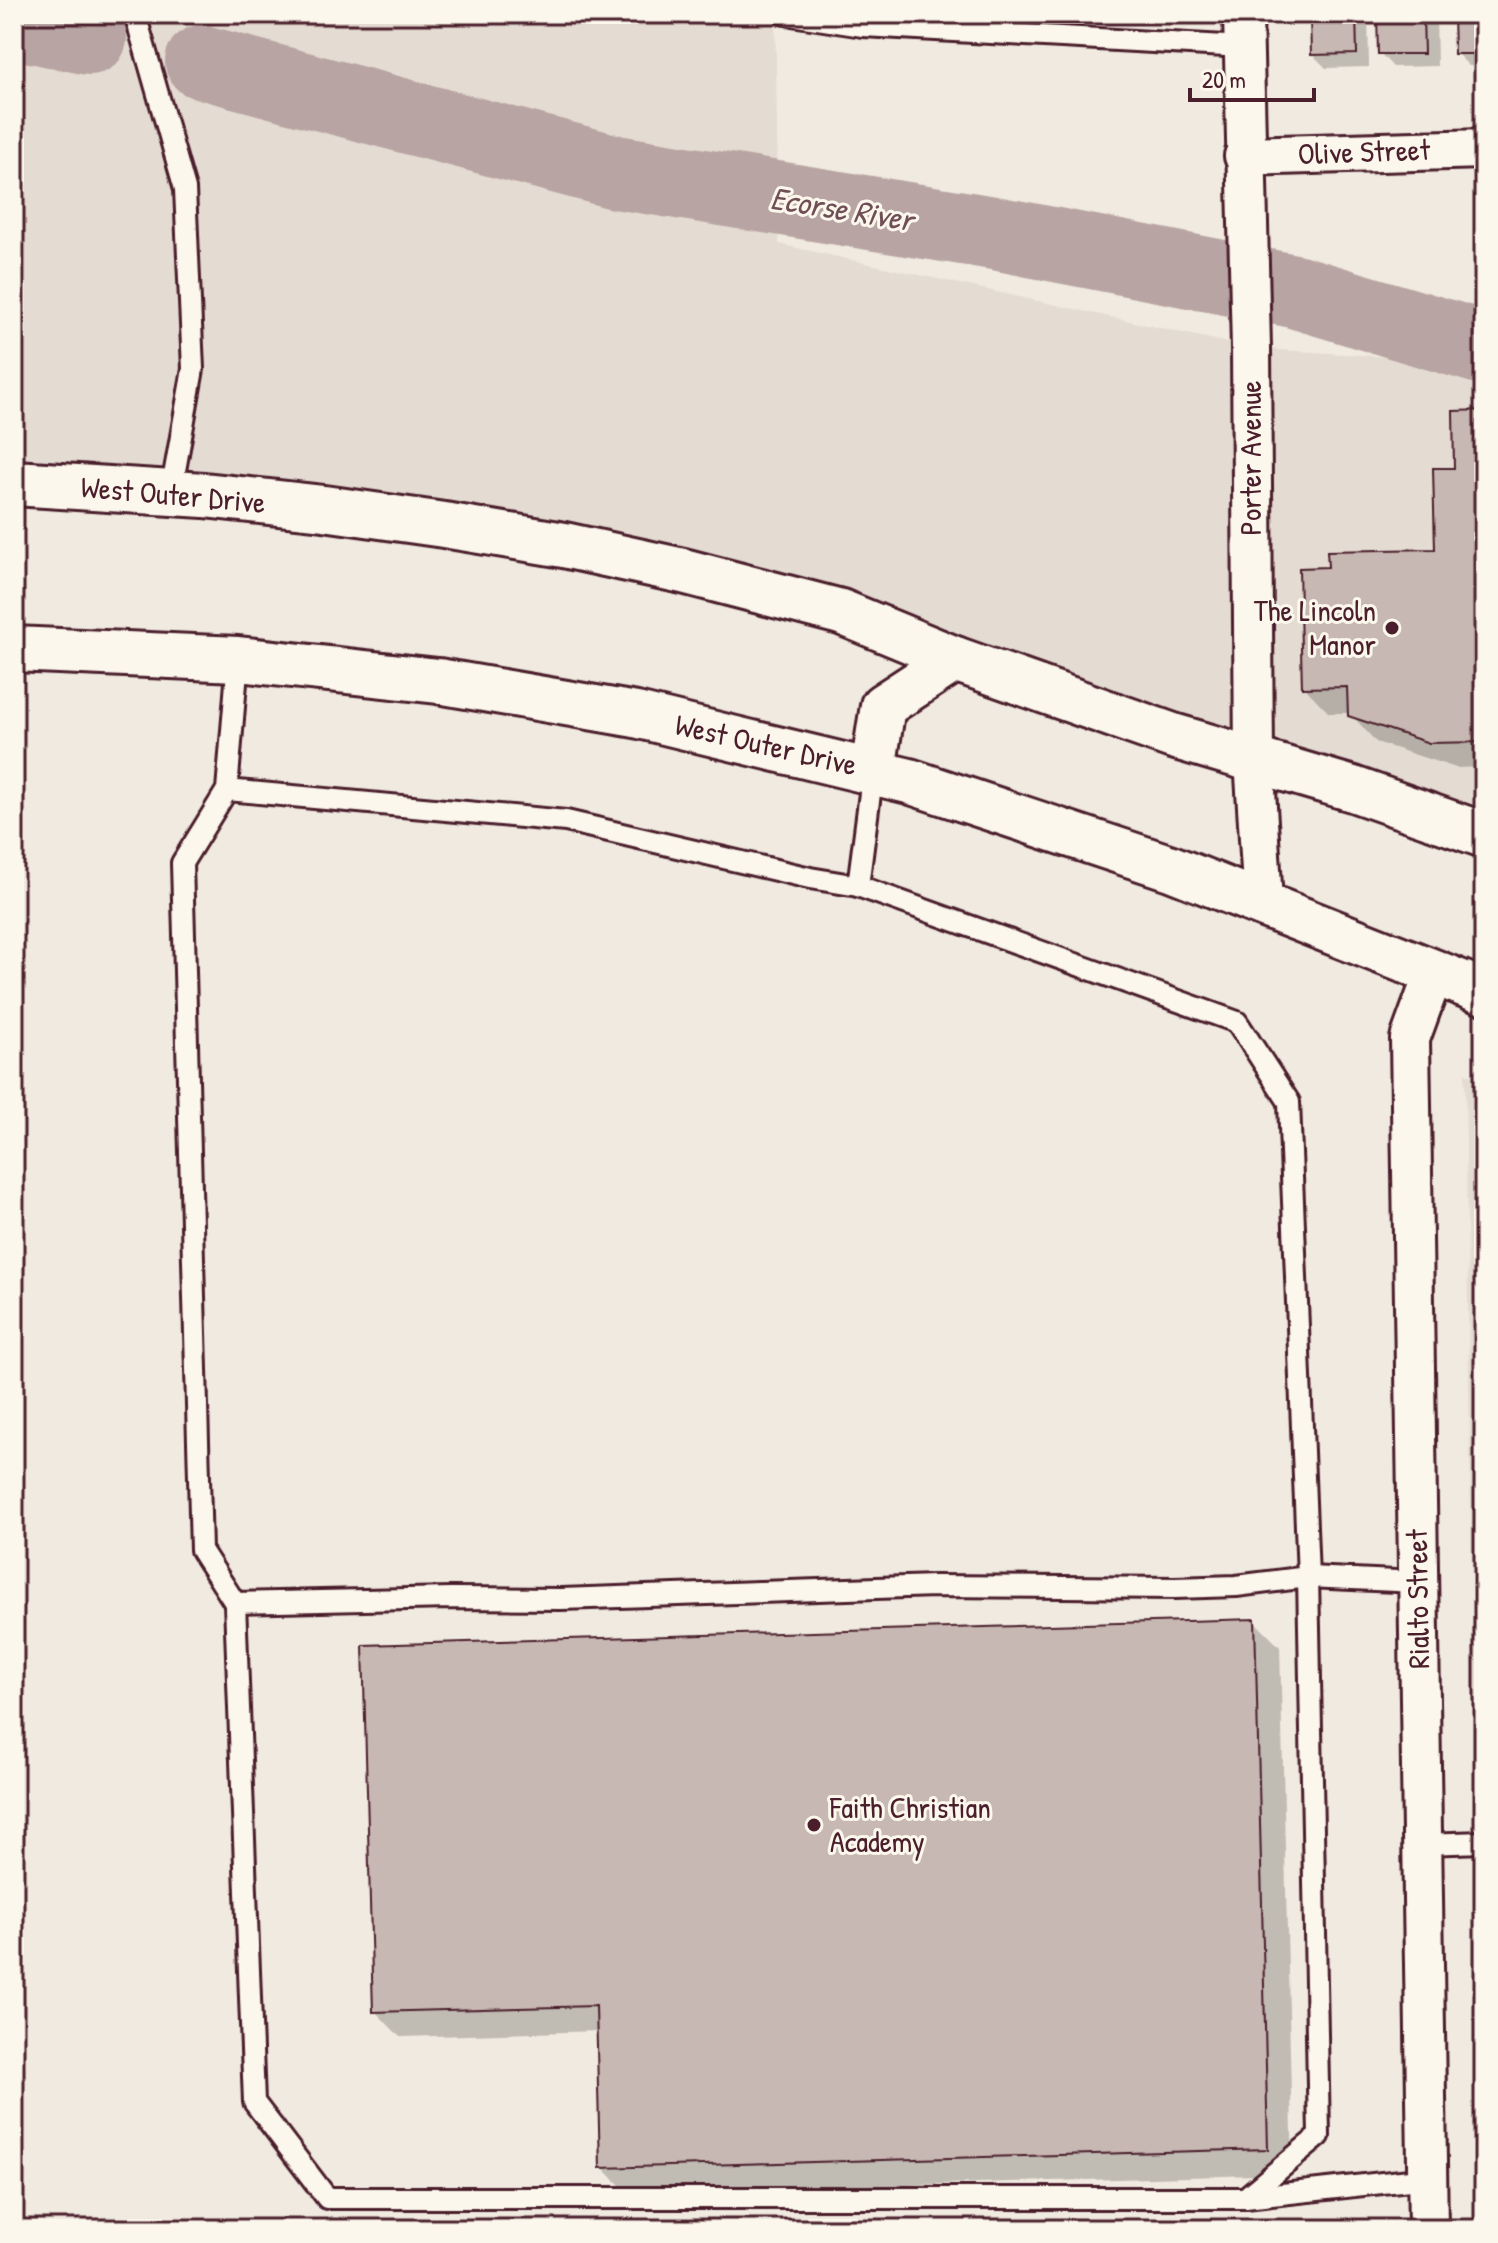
<svg xmlns="http://www.w3.org/2000/svg" width="1498" height="2243" viewBox="0 0 1498 2243" font-family="'Patrick Hand',sans-serif">
<rect width="100%" height="100%" fill="#f0eae0"/>
<filter id="ink" filterUnits="userSpaceOnUse"><feTurbulence type="fractalNoise" baseFrequency=".0125" numOctaves="2"/><feDisplacementMap in="SourceGraphic" scale="16" xChannelSelector="R" yChannelSelector="G"/><feConvolveMatrix kernelMatrix="1 2 1 2 8 2 1 2 1" color-interpolation-filters="sRGB"/></filter>
<g filter="url(#ink)">
<!-- built -->
<g fill="#e4dbd2">
<path d="M14,14H775L779,244L1251,348L1484,363V835L683,571L14,483Z"/>
<path d="M1465,1073L1484,1080V2213L1477,1979Z"/>
</g>
<!-- shadow -->
<g fill="#0003">
<path d="M1312,14H1368L1369,67L1326,68L1313,55Z"/>
<path d="M1379,14H1436L1437,66L1393,67L1380,53Z"/>
<path d="M1455,14H1484V66H1469L1456,53Z"/>
<path d="M1484,412V767L1456,768L1376,742L1350,713H1329L1304,687L1330,569L1437,551L1456,470Z"/>
<path d="M1254,1621L1280,1647L1293,2174L628,2193L602,2167L599,2031L400,2037L375,2011Z"/>
</g>
<g fill="none" stroke-linecap="round" stroke-linejoin="round">
<!-- river -->
<g stroke="#b8a4a2" stroke-width="74">
<path d="M14,22L90,38"/>
<path d="M202,62L616,172L994,233L1294,291L1484,348"/>
</g>
</g>
<!-- building -->
<g fill="#c8b8b3" stroke="#4a1f2b" stroke-width="2">
<path d="M1310,14H1356L1357,54L1311,55Z"/>
<path d="M1377,14H1423L1424,54H1378Z"/>
<path d="M1453,14H1484V54H1454Z"/>
<path d="M1484,410V742L1429,743L1348,716L1347,687L1302,688L1299,568L1328,567L1327,551L1435,549L1433,468H1454L1453,411Z"/>
<path d="M1255,1619L1268,2149L600,2168L596,2006L373,2012L363,1645Z"/>
</g>
<g fill="none" stroke-linecap="round" stroke-linejoin="round">
<!-- lane casing -->
<g stroke="#4a1f2b" stroke-width="26">
<g id="lane">
<path d="M135,14L185,189L193,369L171,493"/>
<path d="M785,14L863,26L1244,47"/>
<path d="M227,790L182,863L201,1550L235,1603L451,1598L561,1599L935,1586L1175,1588L1236,1586L1308,1577L1289,1102L1237,1022L858,886L810,878L566,821L227,790L238,659"/>
<path d="M858,886L873,770"/>
<path d="M235,1603L254,2102L327,2198H1245L1319,2136L1308,1577L1418,1582"/>
<path d="M1422,1844L1484,1842"/>
<path d="M1245,2198L1428,2178"/>
</g>
</g>
<!-- street casing -->
<g stroke="#4a1f2b" stroke-width="44">
<g id="street">
<path d="M1243,14L1251,348L1254,759L1263,902"/>
<path d="M1244,156L1484,149"/>
<path d="M1428,2229L1410,1039L1434,973"/>
</g>
</g>
<!-- secondary casing -->
<g stroke="#4a1f2b" stroke-width="50">
<g id="secondary">
<path d="M14,483L204,495L324,508L444,525L564,545L683,571L841,612L955,659L1173,736L1353,789L1484,835"/>
<path d="M14,649L238,659L438,681L636,715L909,781L1171,868L1484,992"/>
<path d="M873,770L883,706L955,659"/>
</g>
</g>
<!-- lane -->
<use href="#lane" stroke="#fbf7ec" stroke-width="20"/>
<!-- street -->
<use href="#street" stroke="#fbf7ec" stroke-width="38"/>
<!-- secondary -->
<use href="#secondary" stroke="#fbf7ec" stroke-width="44"/>
</g>
</g>
<!-- markers -->
<g fill="#4a1f2b" stroke="#fbf7ec" stroke-width="3">
<circle cx="1392" cy="628" r="8"/>
<circle cx="814" cy="1825" r="8"/>
</g>
<g text-anchor="middle" stroke-width="6" stroke-linejoin="round" paint-order="stroke">
<!-- street labels -->
<g font-size="30" fill="#4a1f2b" stroke="#fbf7ec">
<text transform="translate(1364 152) rotate(-2)" y="10">Olive Street</text>
<text transform="translate(1251 458) rotate(-90)" y="10">Porter Avenue</text>
<text transform="translate(173 495) rotate(5)" y="10">West Outer Drive</text>
<text transform="translate(766 745) rotate(13)" y="10">West Outer Drive</text>
<text transform="translate(1418 1599) rotate(-91)" y="10">Rialto Street</text>
</g>
<!-- poi labels -->
<g font-size="30" fill="#4a1f2b" stroke="#fbf7ec" text-anchor="end">
<text x="1376" y="621">The Lincoln<tspan x="1376" dy="34">Manor</tspan></text>
<text x="830" y="1818" text-anchor="start">Faith Christian<tspan x="830" dy="34">Academy</tspan></text>
</g>
<!-- water labels -->
<g font-size="32" font-style="italic" fill="#704e55" stroke="#fbf7ec">
<text transform="translate(842 209) rotate(9)" y="11">Ecorse River</text>
</g>
</g>
<!-- margin -->
<rect width="1498" height="2243" fill="none" stroke="#fbf7ec" stroke-width="48"/>
<rect x="24" y="24" width="1450" height="2195" fill="none" stroke="#4a1f2b" stroke-width="3" filter="url(#ink)"/>
<!-- scale -->
<path d="M1190 88v12h124v-12" fill="none" stroke="#4a1f2b" stroke-width="4"/>
<text x="1202" y="88" font-size="24" fill="#4a1f2b" stroke="#fbf7ec" stroke-width="6" paint-order="stroke">20 m</text>
</svg>
